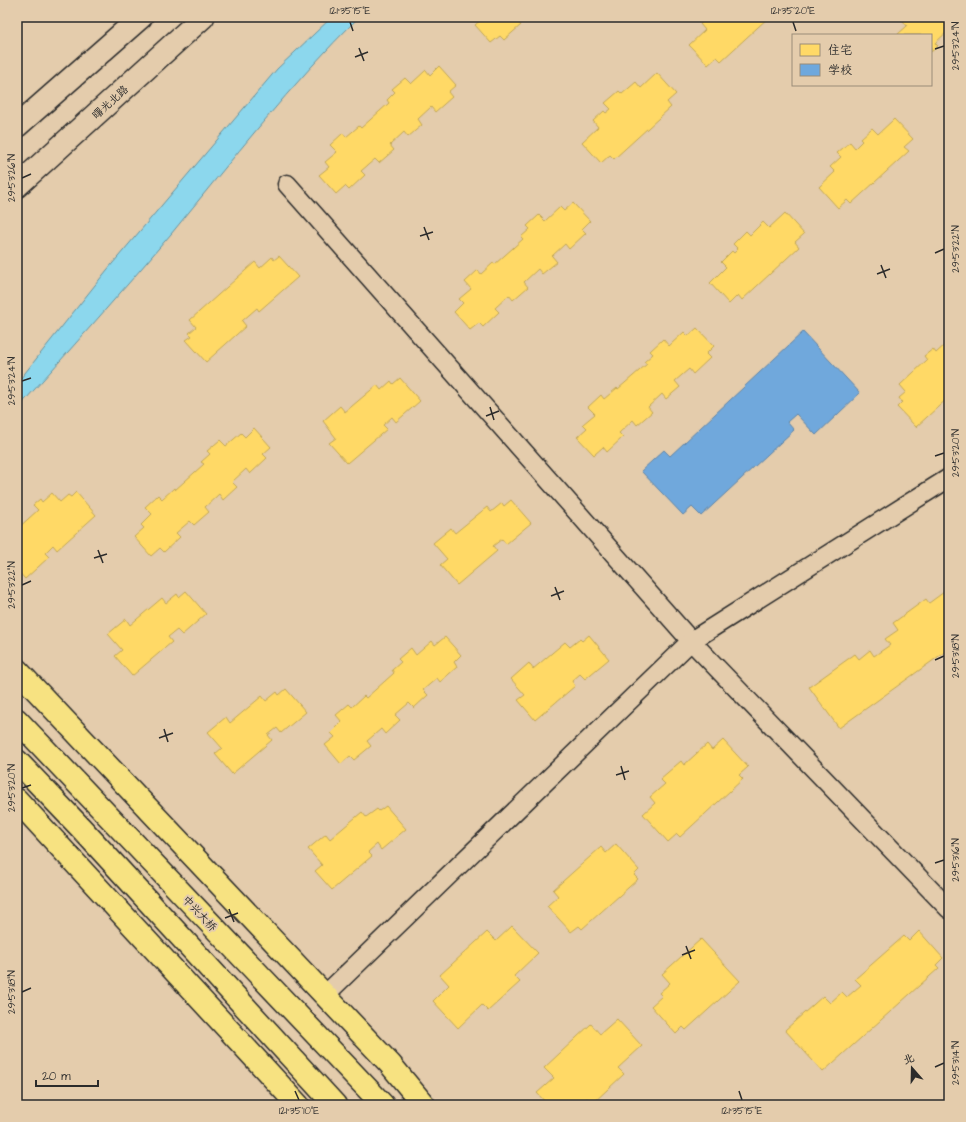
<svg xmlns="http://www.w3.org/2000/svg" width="966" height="1122" viewBox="0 0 966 1122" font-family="'Architects Daughter','LXGW WenKai TC',sans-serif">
<rect width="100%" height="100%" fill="#e4ccac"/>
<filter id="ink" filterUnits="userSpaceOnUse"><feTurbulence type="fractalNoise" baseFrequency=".025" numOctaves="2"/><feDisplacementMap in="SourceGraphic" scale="8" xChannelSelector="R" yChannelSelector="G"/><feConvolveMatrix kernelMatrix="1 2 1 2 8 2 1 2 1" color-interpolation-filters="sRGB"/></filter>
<g filter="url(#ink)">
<!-- water -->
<path fill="#8cd7ed" stroke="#65929f" d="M332,17H359C291,84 232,160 171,234C121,293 69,351 17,409V383L107,270L277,69Z"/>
<!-- homes -->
<g fill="#ffd966" stroke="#bfa554">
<path d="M484,17H521L516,21L521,25L504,40L500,36L491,43L475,25Z"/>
<path d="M708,17H769L721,61L717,57L708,65L689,45L705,30L700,24Z"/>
<path d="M900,17H949V30L935,43L938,46L931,52V35H899L898,34L907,26Z"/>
<path d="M439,66L456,85L448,92L452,97L435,112L431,107L418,119L422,125L408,137L404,132L390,145L394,150L379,163L375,159L361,171L365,175L349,190L345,186L336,194L319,175L329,167L325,162L337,152L330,145L343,133L346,137L359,126L361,128L389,103L387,100L395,92L392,89L405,78L411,84L426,70L430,75Z"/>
<path d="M657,73L676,94L667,102L671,107L614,159L610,155L601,163L582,142L598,127L593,121L604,111L606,113L611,109L605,103L619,91L622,94L636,82L641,88Z"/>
<path d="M894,119L913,139L904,147L909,151L851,204L847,200L838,208L819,187L835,172L830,167L841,157L837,153L850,142L855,148L862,141L860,139L872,128L878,134Z"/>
<path d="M573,203L590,221L582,229L586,233L569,249L565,244L552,256L557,262L542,274L538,269L524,282L528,287L513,300L509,295L495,308L499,312L483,327L479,323L470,330L454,312L463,303L459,299L471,289L465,282L478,270L481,274L493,263L495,264L523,239L521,237L530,229L527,226L539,215L545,221L560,207L564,211Z"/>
<path d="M785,213L804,234L795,242L799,247L742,300L738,295L729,304L710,283L726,267L721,262L732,251L734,253L738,249L733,244L746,231L750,235L763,222L769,228Z"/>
<path d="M279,256L298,277L259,311L257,308L242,321L246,326L206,362L186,340L192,336L189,333L196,327L190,320L255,262L260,268L272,257L274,260Z"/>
<path d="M697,328L714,346L706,354L710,358L693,374L689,369L675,381L680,387L666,399L662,394L648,407L652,412L637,425L633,420L619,433L623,437L607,452L603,447L594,455L577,437L587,428L583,424L595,414L588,407L601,395L604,399L617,388L618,389L647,364L644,362L653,354L650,351L663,339L669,346L684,332L688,336Z"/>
<path d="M949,341V397L916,427L897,407L902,402L899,398L906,392L900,385L927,360L924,356L933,349L936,353Z"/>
<path d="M400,378L420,401L396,422L392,417L383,425L387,429L347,463L329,443L336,438L323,421L340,406L345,412L377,385L381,390L391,381L393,384Z"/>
<path d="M254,428L271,447L263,454L267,458L250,474L246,469L232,482L237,487L223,500L219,494L205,507L209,512L194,525L190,521L176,533L180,537L164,552L160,548L151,556L134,537L144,528L141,525L152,514L145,507L158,495L162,499L174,488L175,490L204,464L201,462L210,454L207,451L220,440L226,446L241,433L245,437Z"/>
<path d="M76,492L96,515L57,550L53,545L45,553L49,557L25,579L17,570V549L20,546L17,542V529L38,510L33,505L40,499L42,502L52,493L60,502L68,495L71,497Z"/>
<path d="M511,500L531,523L506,544L502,539L493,546L497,551L457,585L440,565L447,559L433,543L451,528L455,533L487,507L491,512L502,503L504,506Z"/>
<path d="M186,591L206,614L182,635L177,630L168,637L172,642L132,676L115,656L122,650L108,634L126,619L130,625L162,598L166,603L177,594L179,597Z"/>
<path d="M944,592L949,599V649L839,728L809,687L855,654L859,659L870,650L874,656L890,645L885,639L898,630L893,623L926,599L929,603Z"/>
<path d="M589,635L609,659L585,679L580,674L572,681L575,686L535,720L518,700L525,695L511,679L529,663L533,669L565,642L570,647L580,639L582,641Z"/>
<path d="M445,637L461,655L454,662L457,667L440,682L437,678L423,690L428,695L414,708L409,703L395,715L400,720L385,734L381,729L367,741L371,746L354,760L350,756L341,764L325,745L335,737L331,733L342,722L336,715L349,704L352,707L364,696L366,698L394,673L392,670L401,662L398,659L411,648L416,655L432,641L435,645Z"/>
<path d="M286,689L306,712L281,733L277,728L268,735L272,740L232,774L215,754L222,748L208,732L226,717L230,723L262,696L266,701L277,692L279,695Z"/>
<path d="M723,740L748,767L739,775L743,779L680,837L677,834L668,842L643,814L655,803L650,797L665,784L660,779L681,761L684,765L707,744L712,750Z"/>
<path d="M386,806L406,829L381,850L377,844L368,852L372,856L332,890L315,871L322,865L308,849L326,834L330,839L362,812L366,817L377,809L379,811Z"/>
<path d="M616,844L639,870L634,875L638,879L582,929L579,926L571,932L547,906L558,896L553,890L601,847L606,853Z"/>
<path d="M512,926L538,953L514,976L520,982L488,1011L482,1005L458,1028L433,1001L449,985L440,975L487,932L496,941Z"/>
<path d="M919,931L943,958L936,965L939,968L823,1072L785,1030L823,996L830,1003L842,992L847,997L861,985L855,979L904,936L909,941Z"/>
<path d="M701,939L740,981L686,1030L683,1027L676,1034L651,1006L662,996L659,993L670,983L662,974Z"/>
<path d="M617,1019L642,1046L618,1068L624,1074L592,1104L587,1098L579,1105H548L537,1093L554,1078L544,1068L591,1024L600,1034Z"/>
</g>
<!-- schools -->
<path fill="#6fa8dc" stroke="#5b82a7" d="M803,332L860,393L816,435L796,414L787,422L794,430L701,516L692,507L683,515L641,471L664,450L670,456Z"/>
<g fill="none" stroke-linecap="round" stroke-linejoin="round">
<!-- street casing -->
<g stroke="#2b2b2b" stroke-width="21">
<g id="street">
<path d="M287,184L691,641L949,909"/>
<path d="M325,995L691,641L949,478"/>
</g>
</g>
<!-- secondary casing -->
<g stroke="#2b2b2b" stroke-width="25">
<g id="secondary">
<path d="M17,126L141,17"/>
<path d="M17,186L203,17"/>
</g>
</g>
<!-- primary casing -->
<g stroke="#2b2b2b" stroke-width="25">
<g id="primary">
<path d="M17,670L390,1064L424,1105"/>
<path d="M17,720L383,1105"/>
<path d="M17,761L80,827L335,1105"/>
<path d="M17,800L298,1105"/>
</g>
</g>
<!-- street -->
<use href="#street" stroke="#e4ccac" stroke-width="18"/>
<!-- secondary -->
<use href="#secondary" stroke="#e4ccac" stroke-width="22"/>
<!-- primary -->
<use href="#primary" stroke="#f7e281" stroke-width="22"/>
</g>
</g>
<!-- ticks -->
<path fill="none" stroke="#2b2b2b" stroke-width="1.5" d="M350,22L353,31M793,22L796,31M359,48L364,61M935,49L944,46M355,57L368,52M22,178L31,174M424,227L429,240M420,236L433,232M935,253L944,249M881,265L886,278M877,274L890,269M22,381L31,378M490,407L494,420M486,416L499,411M935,456L944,453M98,550L103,563M94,558L107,554M22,585L31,581M555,587L560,600M551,596L564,591M935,660L944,656M164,729L168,742M159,738L173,733M621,766L625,780M616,775L629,771M22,788L31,785M935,863L944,860M229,909L234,922M225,918L238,913M686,946L691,959M682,955L695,950M22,992L31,988M935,1067L944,1063M295,1091L299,1100M739,1091L742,1100"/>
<g text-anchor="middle" stroke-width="4" stroke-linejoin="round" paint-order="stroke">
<!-- street labels -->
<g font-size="11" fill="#2b2b2b" stroke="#e4ccac">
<text transform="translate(110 102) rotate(-42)" y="4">曙光北路</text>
<text transform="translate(200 913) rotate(47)" y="4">中兴大桥</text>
</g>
</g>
<!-- margin -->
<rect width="966" height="1122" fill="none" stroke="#e4ccac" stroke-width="44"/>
<!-- legend -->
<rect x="792" y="34" width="140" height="52" fill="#e4ccac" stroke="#9a8c78"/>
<rect x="800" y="44" width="20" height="12" fill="#ffd966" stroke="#9a8c78"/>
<text x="828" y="54" font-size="12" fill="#2b2b2b">住宅</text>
<rect x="800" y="64" width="20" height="12" fill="#6fa8dc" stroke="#9a8c78"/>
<text x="828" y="74" font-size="12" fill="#2b2b2b">学校</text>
<!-- north arrow -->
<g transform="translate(912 1068) rotate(340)" stroke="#e4ccac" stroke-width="3" paint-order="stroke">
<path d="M0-3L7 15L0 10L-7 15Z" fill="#2b2b2b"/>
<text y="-6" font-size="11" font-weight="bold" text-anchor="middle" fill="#2b2b2b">北</text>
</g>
<!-- scale -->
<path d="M36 1080v6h62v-6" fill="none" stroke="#2b2b2b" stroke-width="2"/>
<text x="42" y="1080" font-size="12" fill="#2b2b2b" stroke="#e4ccac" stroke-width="3" paint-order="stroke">20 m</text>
<rect x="22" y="22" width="922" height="1078" fill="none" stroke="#2b2b2b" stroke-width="1.5"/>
<g font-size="10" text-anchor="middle" fill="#2b2b2b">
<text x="350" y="14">121°35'15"E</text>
<text x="793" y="14">121°35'20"E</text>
<text transform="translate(955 46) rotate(-90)" y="4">29°53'24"N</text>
<text transform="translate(11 178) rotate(-90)" y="4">29°53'26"N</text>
<text transform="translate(955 249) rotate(-90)" y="4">29°53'22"N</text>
<text transform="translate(11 381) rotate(-90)" y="4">29°53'24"N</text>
<text transform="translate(955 453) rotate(-90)" y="4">29°53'20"N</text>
<text transform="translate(11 585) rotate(-90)" y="4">29°53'22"N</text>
<text transform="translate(955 656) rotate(-90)" y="4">29°53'18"N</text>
<text transform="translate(11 788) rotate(-90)" y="4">29°53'20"N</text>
<text transform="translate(955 860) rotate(-90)" y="4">29°53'16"N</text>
<text transform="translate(11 992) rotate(-90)" y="4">29°53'18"N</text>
<text transform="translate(955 1063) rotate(-90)" y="4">29°53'14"N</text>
<text x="299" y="1114">121°35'10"E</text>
<text x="742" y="1114">121°35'15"E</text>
</g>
</svg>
